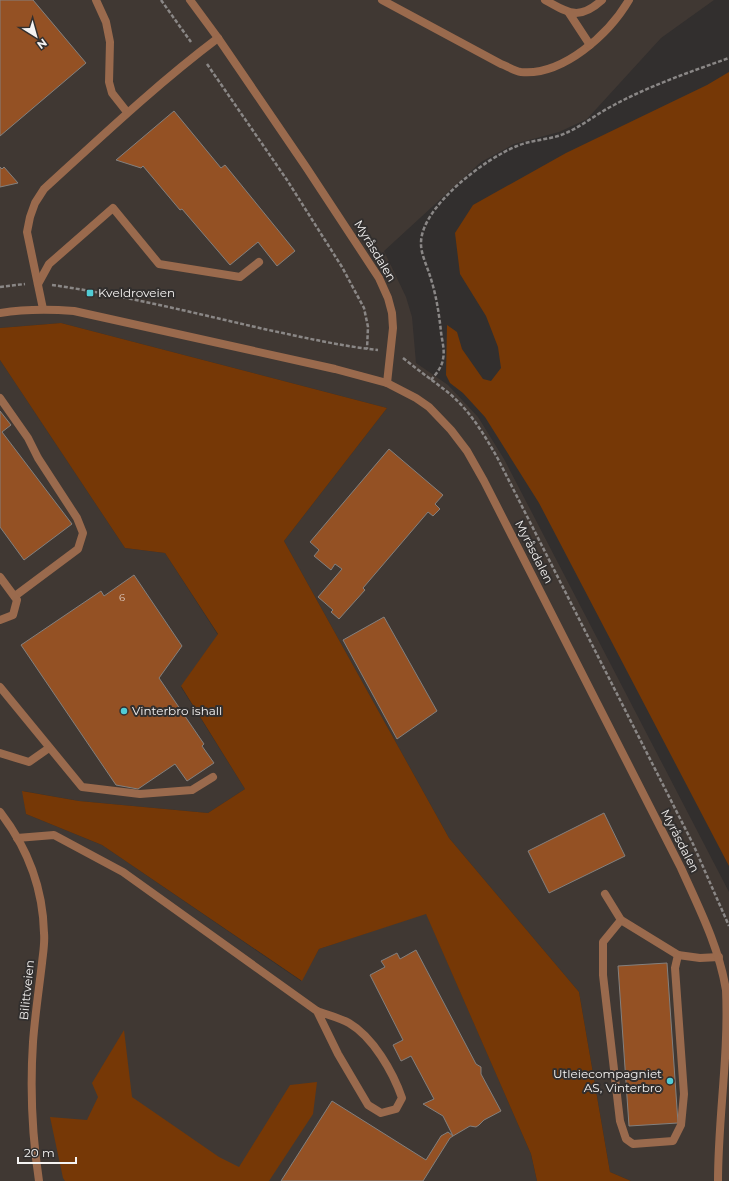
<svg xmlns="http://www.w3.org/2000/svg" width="729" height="1181" viewBox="0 0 729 1181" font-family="Montserrat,sans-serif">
<rect width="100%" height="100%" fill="#322f2e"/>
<!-- built -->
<g fill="#403833">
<path d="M0,0H714L661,38L587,119L559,132L514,144L481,162L384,251L406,297L412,317L416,363L448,385L478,417L504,459L729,892V1181H631L610,1172L579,992L449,838L284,541L387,408L61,323L0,328Z"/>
<path d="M0,360L125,548L165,553L218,635L181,687L245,789L208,813L79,801L23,791L26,814L102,845L301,981L319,949L426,913L531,1154L537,1181H0Z"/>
</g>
<!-- green -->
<g fill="#763806">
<path d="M729,72V866L539,503L485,417L463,393L450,383L446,375L447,325L457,332L462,349L483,379L491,381L501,368L498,347L486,316L460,274L455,233L473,205L566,153L707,85Z"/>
<path d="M61,323L387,408L284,541L449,838L579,992L610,1172L631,1181H537L531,1154L426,914L319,949L302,981L102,845L26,814L22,791L79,801L208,813L245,789L181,686L218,634L165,553L125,548L0,360V328Z"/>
<path d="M124,1030L132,1097L219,1157L239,1167L290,1085L317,1082L313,1114L269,1181H65L63,1178L50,1117L87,1120L98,1097L92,1083Z"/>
</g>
<!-- building -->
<g fill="#945124" stroke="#83807e">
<path d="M0,0H33L86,63L0,136Z"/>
<path d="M174,111L221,168L225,165L295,251L277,266L258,242L230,265L182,209L180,210L143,166L141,168L116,160Z"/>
<path d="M0,167L2,169L4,167L18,183L0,187Z"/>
<path d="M0,411L11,425L2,432L72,524L24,560L0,527Z"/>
<path d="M389,449L443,495L435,504L440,509L433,516L428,512L363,588L365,590L339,619L331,612L333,610L318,597L342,569L335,564L331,570L314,556L319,550L310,542Z"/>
<path d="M134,575L182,646L159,678L204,744L202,746L214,763L187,781L175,764L138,789L116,785L21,645L101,591L104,596Z"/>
<path d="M384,617L437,711L397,739L343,640Z"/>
<path d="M604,813L625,856L549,893L528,851Z"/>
<path d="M416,950L476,1064L481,1067V1074L501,1111L484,1120L479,1125L476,1127L470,1126L453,1136L443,1116L423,1104L434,1099L411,1056L401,1061L393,1045L403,1040L370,975L385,967L381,961L397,953L400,959Z"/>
<path d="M667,963L678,1123L629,1126L618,966Z"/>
<path d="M332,1101L426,1160L441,1136L448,1132L453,1136L450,1138L423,1181H281Z"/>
</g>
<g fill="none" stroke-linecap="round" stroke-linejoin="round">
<!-- path -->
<g stroke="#8a8786" stroke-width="2.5" stroke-dasharray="4 2" stroke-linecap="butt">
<path d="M161,0L191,42"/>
<path d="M207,64L287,180L342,267L364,308L368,327L367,349"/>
<path d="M52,285C123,295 194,313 264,329C302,337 340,346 378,350"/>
<path d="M0,287L25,284"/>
<path d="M403,358C419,371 435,382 450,394C471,412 485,436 498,459L693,844L729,926"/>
<path d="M431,380C436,374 442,367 443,359C445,350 442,341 441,332C439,313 436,294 430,276C427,266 421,254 421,244C420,207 486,158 517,146C531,140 547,140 561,135C580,128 596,114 614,105C651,85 690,72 729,58"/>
</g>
<!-- lane -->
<g stroke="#9a6a4d" stroke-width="8">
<path d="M96,0L106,22L110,42L109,82L112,93L127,112"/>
<path d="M190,0L218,38L306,167L379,278L388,298L392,313L393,328L387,383"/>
<path d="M382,0L501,64C507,66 514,71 521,72C563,76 609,34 629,0"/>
<path d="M545,0C568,13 579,21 602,0"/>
<path d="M569,13L590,45"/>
<path d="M38,284L49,264L113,208L159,264L240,277L259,262"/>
<path d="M43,309L27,232L30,217L35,203L44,189C101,137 157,84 218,38"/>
<path d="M0,398L28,438L38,458L77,518L83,533L78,549L15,596"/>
<path d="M0,577L17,600L13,615L0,620"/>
<path d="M0,687L82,787L140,794L192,790L213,777"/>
<path d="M0,753L29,762L49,748"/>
<path d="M17,838L54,835L123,872L317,1011C328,1015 340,1018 349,1023C373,1037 393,1072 402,1098L396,1109L381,1113L368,1105L338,1054L317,1011"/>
<path d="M605,894L621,920L678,955L700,958L719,957"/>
<path d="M621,920L603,942V975L620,1121L626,1139L633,1144L673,1141L681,1125L684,1094L675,968L678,955"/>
</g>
<!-- street -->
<g stroke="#9a6a4d" stroke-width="8">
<path d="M0,313C25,309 49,309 74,311L335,369L387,383L416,398L429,407L451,430L467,451L484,481L681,868C699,908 719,947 726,990C729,1054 718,1118 718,1181"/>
<path d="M0,812C27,847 43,889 44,933C45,943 43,953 42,963C39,989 35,1015 33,1042C30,1088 32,1135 39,1181"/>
</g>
</g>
<!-- markers -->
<g fill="#51ccd5" stroke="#322f2e" stroke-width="1.5">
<rect x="86" y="289" width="8" height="8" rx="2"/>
<circle cx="124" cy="711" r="4"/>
<circle cx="670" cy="1081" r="4"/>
</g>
<g text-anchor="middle" stroke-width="4" stroke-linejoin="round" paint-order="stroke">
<!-- number labels -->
<g font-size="10" fill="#ddcabe">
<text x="122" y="601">6</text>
</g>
<!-- street labels -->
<g font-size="12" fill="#f5f3f2" stroke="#322f2e">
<text transform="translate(375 251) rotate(59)" y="4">Myråsdalen</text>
<text transform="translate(534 552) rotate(63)" y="4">Myråsdalen</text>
<text transform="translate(680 841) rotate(63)" y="4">Myråsdalen</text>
<text transform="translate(27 990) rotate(-84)" y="4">Bilittveien</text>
</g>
<!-- poi labels -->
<g font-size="12" fill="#f5f3f2" stroke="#322f2e" text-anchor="start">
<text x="98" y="297">Kveldroveien</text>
<text x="132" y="715">Vinterbro ishall</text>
<text x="662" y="1078" text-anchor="end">Utleiecompagniet<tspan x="662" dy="14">AS, Vinterbro</tspan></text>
</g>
</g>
<!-- north arrow -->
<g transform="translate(36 36) rotate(143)" stroke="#322f2e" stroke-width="3" paint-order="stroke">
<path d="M0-3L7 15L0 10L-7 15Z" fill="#f5f3f2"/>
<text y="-6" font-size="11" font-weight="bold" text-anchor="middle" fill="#f5f3f2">N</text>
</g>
<!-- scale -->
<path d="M18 1157v6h58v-6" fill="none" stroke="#f5f3f2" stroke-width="2"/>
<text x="24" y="1157" font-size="12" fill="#f5f3f2" stroke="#322f2e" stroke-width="3" paint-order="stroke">20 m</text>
</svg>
